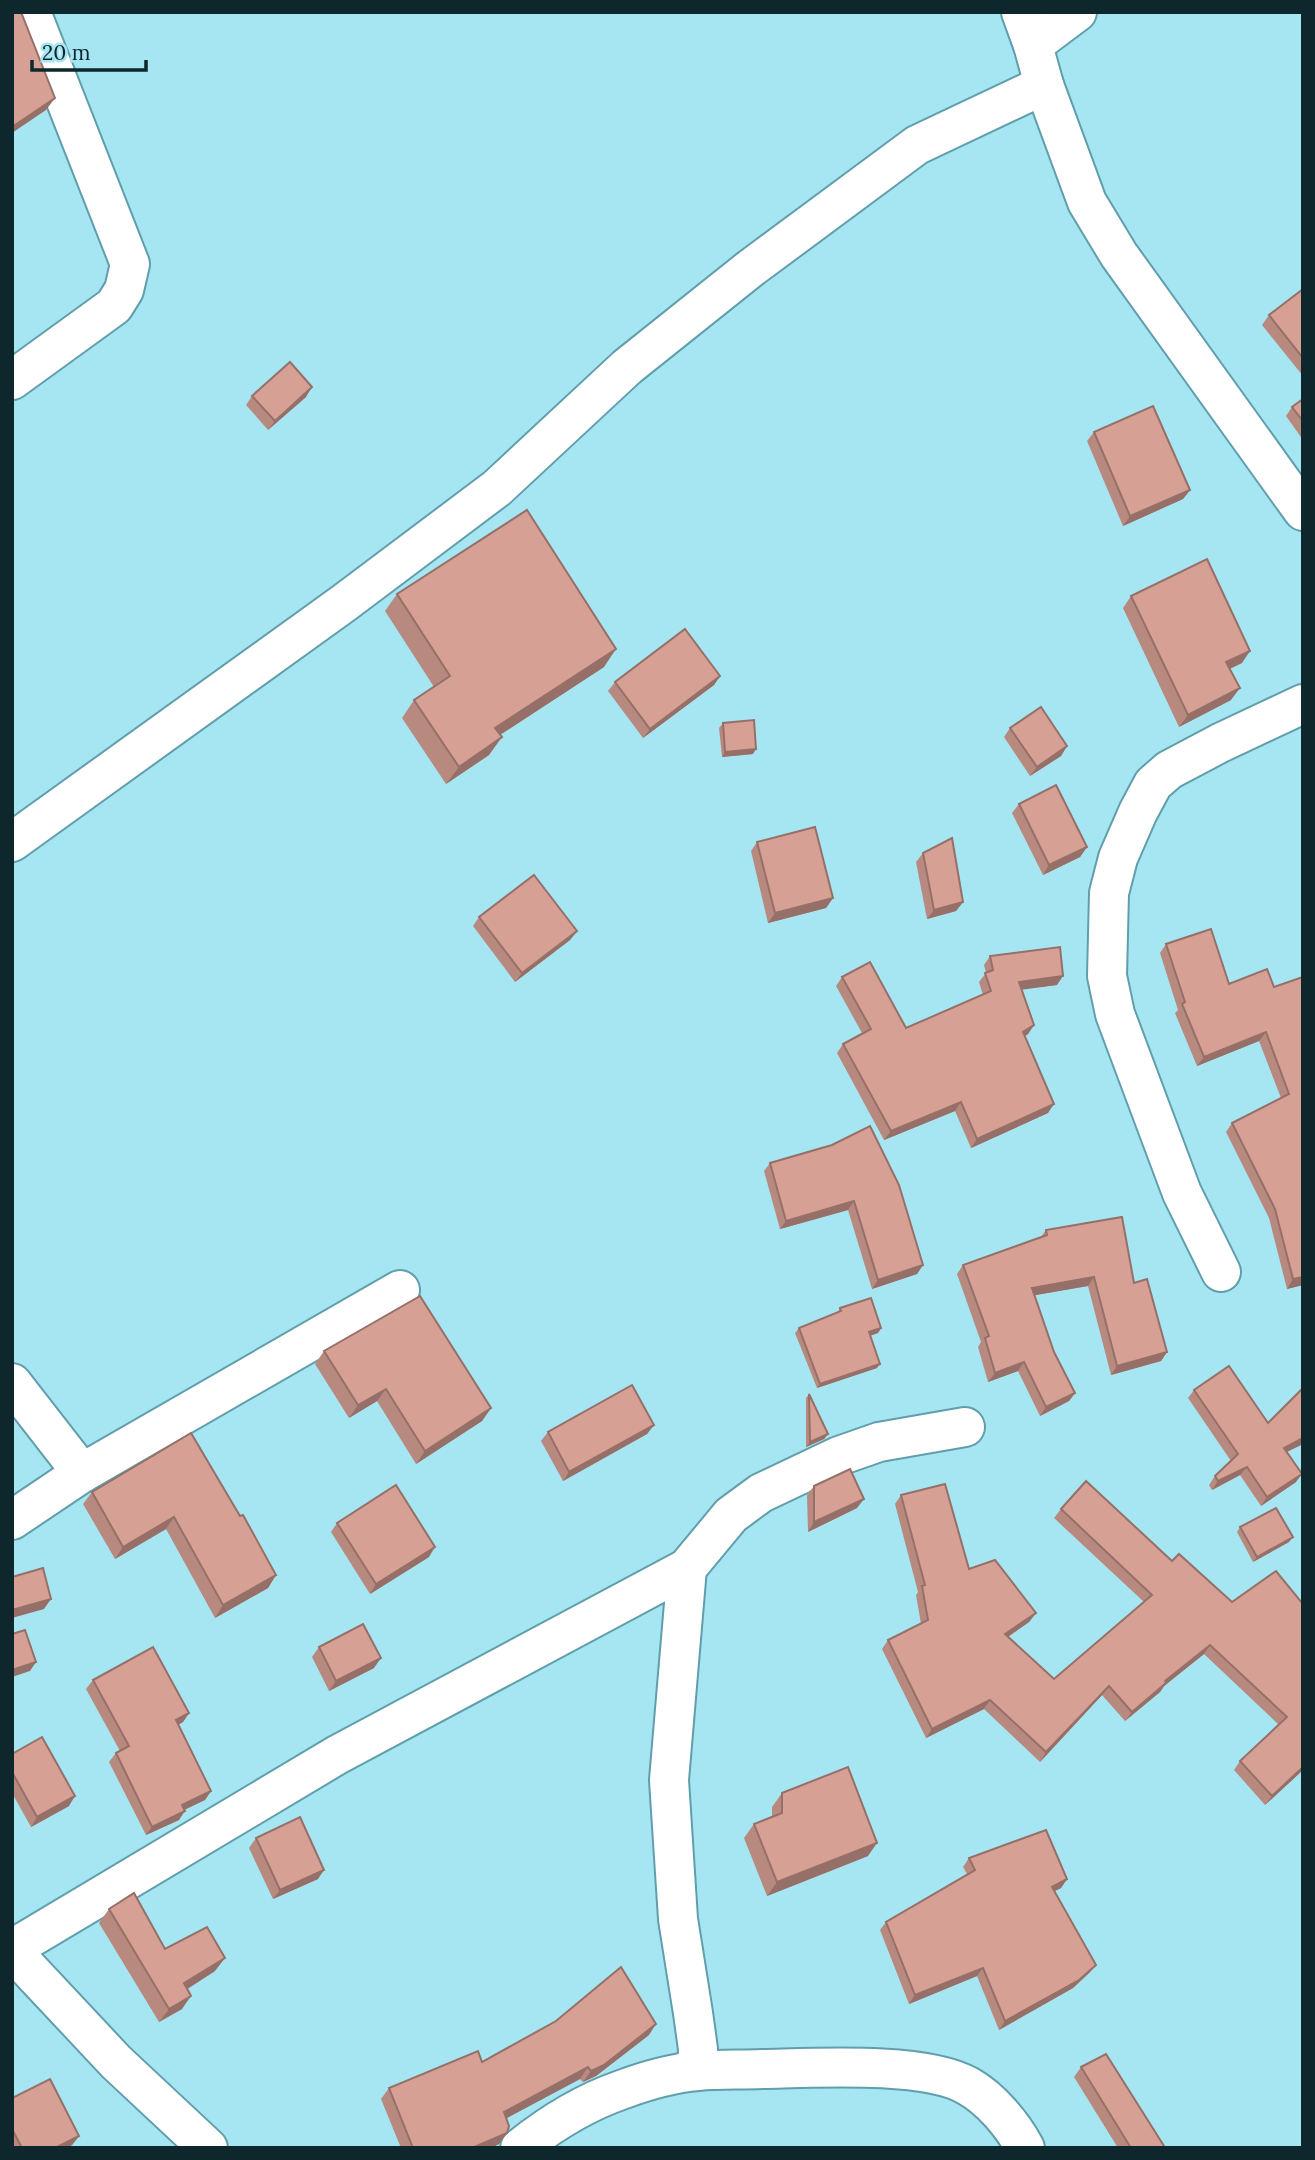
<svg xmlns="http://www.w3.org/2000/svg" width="1315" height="2160" viewBox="0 0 1315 2160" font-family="Lora,serif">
<rect width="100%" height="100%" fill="#a6e6f3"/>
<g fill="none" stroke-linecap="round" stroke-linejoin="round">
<!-- minor casing -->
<g stroke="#619eab" stroke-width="42">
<g id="minor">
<path d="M1021,12L1033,45L1044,85L1087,202L1119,255L1303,511"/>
<path d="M1033,45L1077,12"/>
<path d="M12,380L114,306L124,290L130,264L31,12"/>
<path d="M12,842L344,603L497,488L627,367L751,268L917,145L1044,85"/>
<path d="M1221,1272L1182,1193L1115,1014L1107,976L1109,893L1118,858L1138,812L1153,784L1169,770L1220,743L1303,704"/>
<path d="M12,1383L82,1473"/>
<path d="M12,1520L82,1473L400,1290"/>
<path d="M687,1568L669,1780L678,1919L693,2013L698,2049L697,2071"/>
<path d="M12,1949L337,1755L687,1568L731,1515L761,1493L839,1456L879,1442L965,1427"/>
<path d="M12,1951L116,2062L208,2148"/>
<path d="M520,2148C550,2124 584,2103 621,2090C645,2081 673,2073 698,2071C719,2069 741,2070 762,2069C813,2068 925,2061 968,2086C991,2099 1012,2124 1025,2148"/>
</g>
</g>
<!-- minor -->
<use href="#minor" stroke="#fff" stroke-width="38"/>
</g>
<!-- wall -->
<g fill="#b88a7f">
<path d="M1303,289V376L1262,325L1269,315Z"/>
<path d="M252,396L306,397L268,430L246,405Z"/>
<path d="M1303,399V440L1286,416L1292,407Z"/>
<path d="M1094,432L1190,490L1183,499L1123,526L1087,441Z"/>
<path d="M397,594L604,667L500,735L489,755L446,784L402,718L414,700L434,687L385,611Z"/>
<path d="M1131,596L1242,663L1230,669L1231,700L1179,727L1123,608Z"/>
<path d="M720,676L714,685L643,738L608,691L615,682Z"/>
<path d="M723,723L753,754L722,757L719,728Z"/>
<path d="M1010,728L1067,746L1061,756L1030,776L1004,737Z"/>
<path d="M1019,804L1087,847L1080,857L1043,875L1012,813Z"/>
<path d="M757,842L833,898L826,908L768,923L751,851Z"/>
<path d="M923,853L963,902L956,911L927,919L916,862Z"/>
<path d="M479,917L577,931L570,940L515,982L473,926Z"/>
<path d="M1166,944L1229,984L1274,987L1303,977V1285L1287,1289L1269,1218L1226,1132L1232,1123L1281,1098L1259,1041L1197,1066L1175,1013L1178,1010L1160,953Z"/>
<path d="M990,956L1057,985L1021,989L1034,1025L1028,1034L1025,1036L1048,1113L971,1148L955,1111L884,1140L837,1053L843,1044L862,1033L836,986L842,977L906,1028L983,995L979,982L986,973L984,965Z"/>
<path d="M832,1145L923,1265L917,1274L872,1289L848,1210L780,1229L764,1171L770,1163Z"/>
<path d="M1046,1230L1134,1283L1167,1352L1161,1361L1111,1375L1088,1286L1034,1295L1054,1352L1075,1393L1069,1401L1040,1416L1018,1371L988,1382L978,1347L981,1342L957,1274L963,1265L1041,1237Z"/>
<path d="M840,1308L881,1328L878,1333L870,1336L877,1368L817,1388L795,1333L799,1328L838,1312Z"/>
<path d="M324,1351L491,1408L482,1421L416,1464L377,1401L349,1418L315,1364Z"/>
<path d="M1303,1388V1444L1287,1452L1296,1482L1261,1506L1240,1475L1212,1490L1209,1485L1215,1476L1231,1461L1188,1398L1194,1390L1268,1423Z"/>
<path d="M809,1394L828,1434L824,1439L806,1447V1398Z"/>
<path d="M654,1425L647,1434L563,1481L541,1441L548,1432Z"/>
<path d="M814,1486L857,1508L808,1532L807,1495Z"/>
<path d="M92,1492L240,1516L276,1575L268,1588L215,1618L166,1529L115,1559L83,1504Z"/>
<path d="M901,1495L969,1569L1036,1613L1029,1622L1008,1637L1054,1679L1144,1602L1054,1518L1061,1509L1172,1561L1232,1602L1303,1604V1770L1265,1805L1234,1770L1240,1761L1279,1725L1204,1654L1164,1686L1160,1692L1125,1721L1102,1695L1040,1762L984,1709L926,1738L882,1649L888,1640L921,1624L916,1595L918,1592L895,1504Z"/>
<path d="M337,1523L429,1557L370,1594L331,1532Z"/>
<path d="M1240,1527L1289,1542L1253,1562L1237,1532Z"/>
<path d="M319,1647L374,1668L329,1691L312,1657Z"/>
<path d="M93,1680L189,1713L183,1722L178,1725L211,1791L205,1800L184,1809L179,1820L146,1835L109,1762L116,1753L120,1751L86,1689Z"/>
<path d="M12,1754L69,1806L31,1827L12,1793Z"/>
<path d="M782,1793L868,1856L767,1896L744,1838L754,1824L772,1816V1807Z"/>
<path d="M256,1838L318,1879L273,1899L249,1848Z"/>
<path d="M969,1858L1067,1879L1061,1888L1054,1891L1096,1965L1089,1973L1073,1988L999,2030L977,1976L909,2004L880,1930L886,1922L967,1874L963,1867Z"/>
<path d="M109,1909L165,1949L215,1971L187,1989L182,2009L159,2022L99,1923Z"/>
<path d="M649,2035L596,2076L583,2082L580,2079L506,2118L499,2144L491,2148H401L381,2099L389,2088L482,2062Z"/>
<path d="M1081,2067L1164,2146L1162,2148H1118L1074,2077Z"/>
<path d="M12,2098L79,2136L72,2145L67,2148H12Z"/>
</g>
<!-- shaded-wall -->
<g fill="#967068">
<path d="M55,98L46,110L12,133V127Z"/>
<path d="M312,387L306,397L268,430L275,421Z"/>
<path d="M1190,490L1183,499L1123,526L1130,516Z"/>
<path d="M616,649L604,667L483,746L495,728Z"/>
<path d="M1250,651L1242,663L1218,674L1226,662Z"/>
<path d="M720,676L714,685L643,738L650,729Z"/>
<path d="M1240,688L1231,700L1179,727L1188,715Z"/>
<path d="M502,737L489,755L446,784L459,767Z"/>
<path d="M1067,746L1061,756L1030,776L1037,767Z"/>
<path d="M756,749L753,754L722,757L725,752Z"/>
<path d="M1087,847L1080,857L1043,875L1049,865Z"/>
<path d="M833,898L826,908L768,923L775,913Z"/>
<path d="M963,902L956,911L927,919L934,910Z"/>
<path d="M577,931L570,940L515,982L522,973Z"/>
<path d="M1063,976L1057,985L1013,991L1019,982Z"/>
<path d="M1034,1025L1028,1034L1017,1041L1023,1032Z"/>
<path d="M1266,1032L1259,1041L1197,1066L1204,1057Z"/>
<path d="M961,1102L955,1111L884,1140L891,1131Z"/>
<path d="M1054,1104L1048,1113L971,1148L977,1139Z"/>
<path d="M854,1201L848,1210L780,1229L786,1221Z"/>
<path d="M923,1265L917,1274L872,1289L878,1280Z"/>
<path d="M1094,1277L1088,1286L1025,1297L1032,1288Z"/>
<path d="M1303,1277V1285L1287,1289L1293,1279Z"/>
<path d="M881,1328L878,1333L866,1337L869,1332Z"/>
<path d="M1167,1352L1161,1361L1111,1375L1117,1366Z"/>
<path d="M1024,1362L1018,1371L988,1382L995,1373Z"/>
<path d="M880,1364L877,1368L817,1388L820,1384Z"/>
<path d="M386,1389L377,1401L349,1418L358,1405Z"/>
<path d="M1075,1393L1069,1401L1040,1416L1046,1407Z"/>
<path d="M491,1408L482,1421L416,1464L425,1451Z"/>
<path d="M654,1425L647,1434L563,1481L569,1472Z"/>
<path d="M828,1434L824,1439L806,1447L810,1442Z"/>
<path d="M1303,1438V1444L1278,1456L1284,1448Z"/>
<path d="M1247,1467L1240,1475L1212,1490L1218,1481Z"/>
<path d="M1302,1474L1296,1482L1261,1506L1267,1497Z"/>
<path d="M864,1499L857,1508L808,1532L814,1522Z"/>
<path d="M174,1517L166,1529L115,1559L123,1547Z"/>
<path d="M1293,1537L1289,1542L1253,1562L1257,1557Z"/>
<path d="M435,1547L429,1557L370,1594L376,1584Z"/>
<path d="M276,1575L268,1588L215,1618L223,1605Z"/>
<path d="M51,1599L44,1609L12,1618V1610Z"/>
<path d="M1036,1613L1029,1622L999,1643L1005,1634Z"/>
<path d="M1210,1645L1204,1654L1164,1686L1160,1692L1125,1721L1132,1712L1165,1681Z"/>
<path d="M381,1658L374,1668L329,1691L336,1681Z"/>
<path d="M36,1662L30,1671L12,1677V1670Z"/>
<path d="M1109,1686L1102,1695L1040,1762L1046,1752Z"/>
<path d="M990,1700L984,1709L926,1738L932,1729Z"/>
<path d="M189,1713L183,1722L170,1729L176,1720Z"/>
<path d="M1303,1767V1770L1265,1805L1272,1796Z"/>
<path d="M211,1791L205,1800L176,1814L182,1805Z"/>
<path d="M75,1796L69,1806L31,1827L37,1817Z"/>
<path d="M185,1811L179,1820L146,1835L152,1827Z"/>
<path d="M877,1843L868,1856L767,1896L777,1882Z"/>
<path d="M324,1870L318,1879L273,1899L280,1890Z"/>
<path d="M1067,1879L1061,1888L1045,1896L1052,1887Z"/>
<path d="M225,1958L215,1971L175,1997L184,1983Z"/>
<path d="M1096,1965L1089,1973L1073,1988L999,2030L1005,2021Z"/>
<path d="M983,1968L977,1976L909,2004L915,1995Z"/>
<path d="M191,1996L182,2009L159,2022L169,2009Z"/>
<path d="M656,2024L649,2035L596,2076L583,2082L591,2071Z"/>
<path d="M588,2067L580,2079L496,2124L504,2112Z"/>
<path d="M507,2133L499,2144L491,2148H472Z"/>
<path d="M79,2136L72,2145L67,2148H55Z"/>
</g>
<!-- building -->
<g fill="#d6a094" stroke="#967068" stroke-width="2">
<path d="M12,12H21L55,98L12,127Z"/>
<path d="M1303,289V358L1269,315Z"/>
<path d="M290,362L312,387L275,421L252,396Z"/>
<path d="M1303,399V421L1292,407Z"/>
<path d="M1153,406L1190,490L1130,516L1094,432Z"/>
<path d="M527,510L616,649L495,728L502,737L459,767L414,700L450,676L397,594Z"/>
<path d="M1207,559L1250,651L1226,662L1240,688L1188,715L1131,596Z"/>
<path d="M685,629L720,676L650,729L615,682Z"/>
<path d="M1041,707L1067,746L1037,767L1010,728Z"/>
<path d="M754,720L756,749L725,752L723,723Z"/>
<path d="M1056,785L1087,847L1049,865L1019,804Z"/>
<path d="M815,827L833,898L775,913L757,842Z"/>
<path d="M952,838L963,902L934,910L923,853Z"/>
<path d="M534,875L577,931L522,973L479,917Z"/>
<path d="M1211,929L1229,984L1267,969L1274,987L1303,977V1277L1293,1279L1275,1209L1232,1123L1289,1094L1266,1032L1204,1057L1182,1004L1185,1002L1166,944Z"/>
<path d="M1060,947L1063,976L1019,982L1034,1025L1023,1032L1054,1104L977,1139L961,1102L891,1131L843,1044L871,1029L842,977L870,962L906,1028L991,991L985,973L993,970L990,956Z"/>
<path d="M870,1126L899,1185L923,1265L878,1280L854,1201L786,1221L770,1163L832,1145Z"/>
<path d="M1122,1217L1134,1283L1147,1279L1167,1352L1117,1366L1094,1277L1032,1288L1054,1352L1075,1393L1046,1407L1024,1362L995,1373L985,1338L989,1336L963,1265L1047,1235L1046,1230Z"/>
<path d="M420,1296L491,1408L425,1451L386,1389L358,1405L324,1351Z"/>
<path d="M871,1298L881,1328L869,1332L880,1364L820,1384L799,1328L841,1311L840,1308Z"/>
<path d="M1229,1366L1268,1423L1303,1388V1438L1284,1448L1302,1474L1267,1497L1247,1467L1218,1481L1215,1476L1238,1454L1194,1390Z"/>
<path d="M632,1385L654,1425L569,1472L548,1432Z"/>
<path d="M809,1394L828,1434L810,1442Z"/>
<path d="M191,1433L240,1516L243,1515L276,1575L223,1605L174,1517L123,1547L92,1492Z"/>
<path d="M850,1469L864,1499L814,1522V1486Z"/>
<path d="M1086,1481L1172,1561L1179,1554L1232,1602L1276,1571L1303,1604V1767L1272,1796L1240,1761L1287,1717L1210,1645L1165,1681L1166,1683L1132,1712L1109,1686L1046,1752L990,1700L932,1729L888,1640L928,1620L922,1586L925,1585L901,1495L945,1484L969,1569L995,1560L1036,1613L1005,1634L1054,1679L1152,1595L1061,1509Z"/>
<path d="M396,1485L435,1547L376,1584L337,1523Z"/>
<path d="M1276,1508L1293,1537L1257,1557L1240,1527Z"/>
<path d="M43,1568L51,1599L12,1610V1577Z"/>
<path d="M363,1624L381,1658L336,1681L319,1647Z"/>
<path d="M25,1630L36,1662L12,1670V1634Z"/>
<path d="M153,1647L189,1713L176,1720L211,1791L182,1805L185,1811L152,1827L116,1753L129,1746L93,1680Z"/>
<path d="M42,1737L75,1796L37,1817L12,1772V1754Z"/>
<path d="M848,1767L877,1843L777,1882L754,1824L782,1813V1793Z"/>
<path d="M300,1817L324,1870L280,1890L256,1838Z"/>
<path d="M1046,1830L1067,1879L1052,1887L1096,1965L1079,1980L1005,2021L983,1968L915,1995L886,1922L975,1870L969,1858Z"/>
<path d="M134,1893L165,1949L207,1927L225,1958L184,1983L191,1996L169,2009L109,1909Z"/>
<path d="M621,1967L656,2024L604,2065L591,2071L588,2067L504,2112L509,2126L507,2133L472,2148H413L389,2088L478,2051L482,2062L556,2021Z"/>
<path d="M1106,2054L1164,2146L1161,2148H1131L1081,2067Z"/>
<path d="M50,2079L79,2136L55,2148H22L12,2129V2098Z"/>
</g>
<!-- border -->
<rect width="1315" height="2160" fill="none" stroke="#0d272c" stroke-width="28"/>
<!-- scale -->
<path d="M32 60v10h114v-10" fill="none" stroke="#0d272c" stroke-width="3.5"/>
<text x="42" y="60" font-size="21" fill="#0d272c" stroke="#a6e6f3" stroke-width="5" paint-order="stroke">20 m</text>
</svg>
